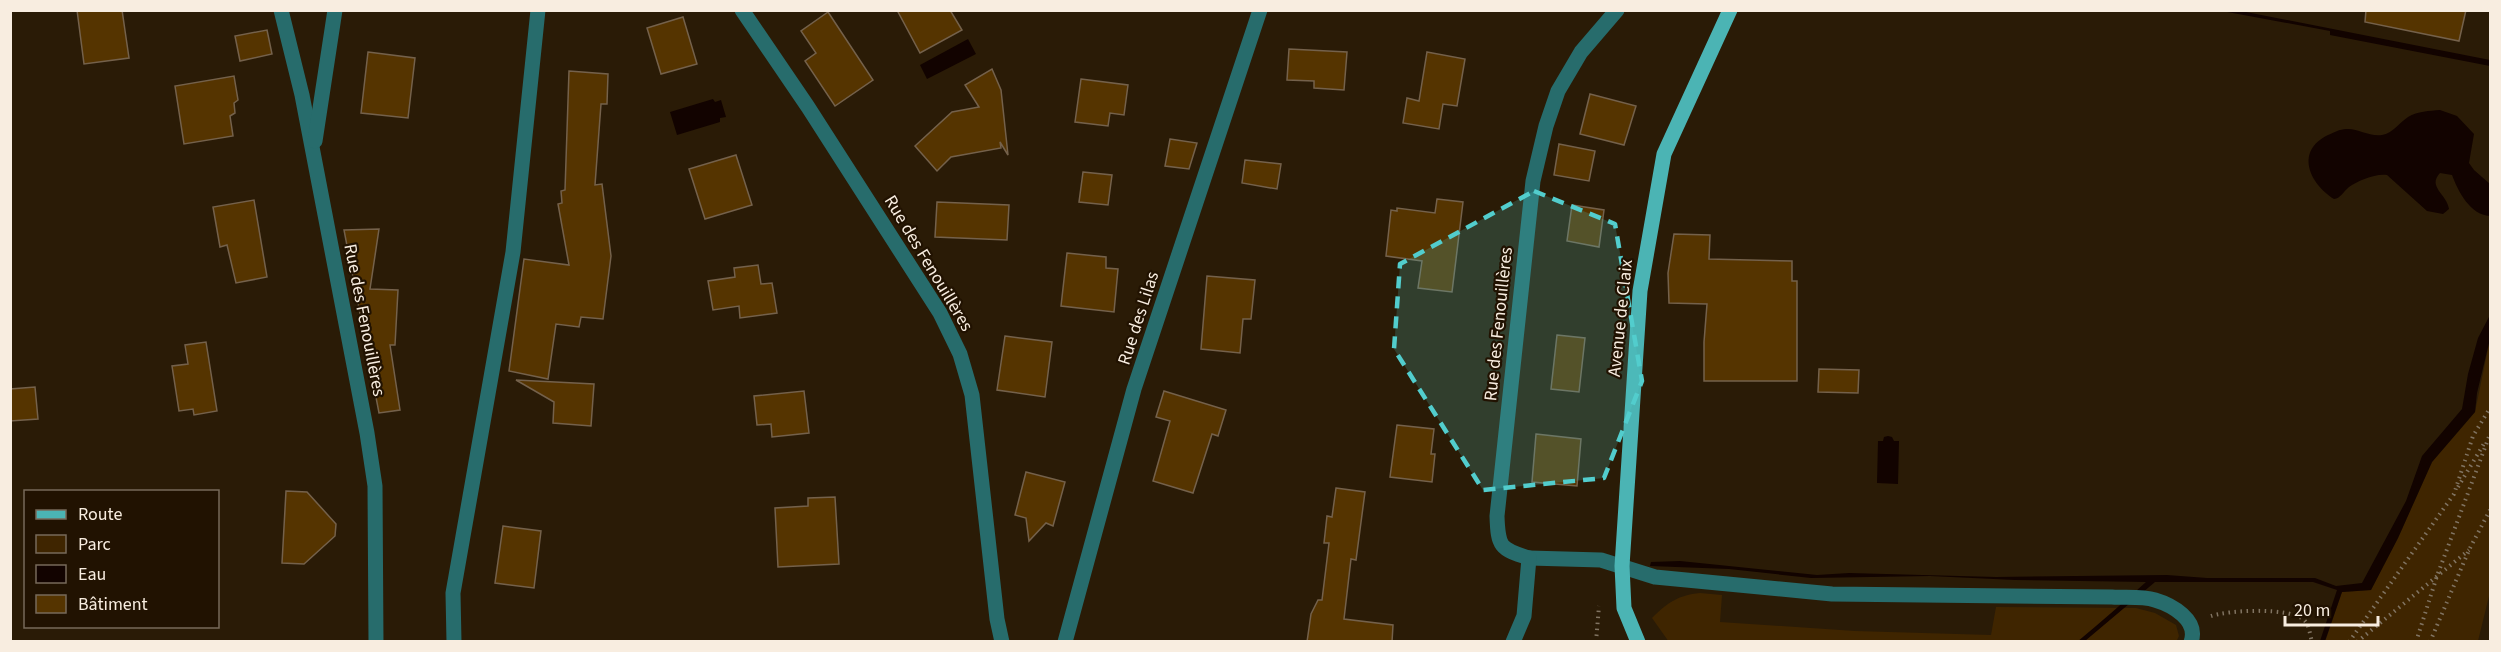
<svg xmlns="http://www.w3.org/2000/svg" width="2501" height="652" viewBox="0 0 2501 652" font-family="'Source Sans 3',sans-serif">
<rect width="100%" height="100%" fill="#2a1b06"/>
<!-- green -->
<g fill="#3f2500">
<path d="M2490,339V592L2478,641L2325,642L2342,592L2371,590L2398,538L2432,462L2475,412Z"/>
<path d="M1700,593L1722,595L1720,622L1855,631L1991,635L1996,607L2136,608L2155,613L2176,625L2179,636L2176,642H1669L1652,618C1667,603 1678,595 1700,593Z"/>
</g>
<!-- water -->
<g fill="#120300">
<path d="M2222,11H2241L2490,60V66L2330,35V31Z"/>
<path d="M968,39L976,54L927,79L920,65Z"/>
<path d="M713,99L715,102L721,100L726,117L720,118V122L677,135L670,112Z"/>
<path d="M2440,110L2457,116L2474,134L2469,163L2474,170L2490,184V216C2470,215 2458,191 2452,175L2440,173C2427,187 2447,194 2449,209L2443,214L2427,211L2387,175C2376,173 2357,181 2349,187C2343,192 2341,198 2334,199C2309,183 2295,151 2328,135C2333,133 2340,129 2346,129C2358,128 2369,137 2382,135C2393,133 2399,123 2408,117C2418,111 2429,111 2440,110Z"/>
<path d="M2490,315V339L2477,393L2475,412L2432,462L2398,538L2371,590L2342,592L2325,641H2320L2337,590L2313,582H2155L2085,641L2077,642C2101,622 2124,602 2146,582L2015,580L1930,576L1811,578L1729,569L1650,566L1651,562L1680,561L1817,575L1849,573L1996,577L2167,575L2207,578H2315L2336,586L2362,583L2406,501L2422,456L2462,409L2468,374L2478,338Z"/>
<path d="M1888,436L1892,437L1894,441H1899L1898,484L1877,483L1878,441H1883L1884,437Z"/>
</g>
<!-- building -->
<g fill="#553400" stroke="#74614b" stroke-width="1.5">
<path d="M77,10H122L129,58L84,64Z"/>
<path d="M897,10H950L962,30L920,53Z"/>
<path d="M2366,10H2466L2459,41L2365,22Z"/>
<path d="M828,12L873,80L835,106L805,61L816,53L801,31Z"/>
<path d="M683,17L697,64L661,74L647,28Z"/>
<path d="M267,30L272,54L240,61L235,36Z"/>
<path d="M1289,49L1347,52L1344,90L1314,88V81L1287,80Z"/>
<path d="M368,52L415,58L408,118L361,113Z"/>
<path d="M1427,52L1465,59L1457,106L1443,104L1439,129L1403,123L1407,98L1419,101Z"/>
<path d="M992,69L1001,90L1008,155L1000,142L1001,148L951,157L937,171L915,146L952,112L979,107L965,85Z"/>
<path d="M569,71L608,74L607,104H601L595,185L602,184L611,256L603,319L581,317L579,327L556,324L548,379L509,371L524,259L569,265L558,204L562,203L561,191L565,190Z"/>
<path d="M234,76L238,100L234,103L235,113L230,116L233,136L184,144L175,86Z"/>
<path d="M1081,79L1128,85L1124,115L1110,113L1108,126L1075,122Z"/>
<path d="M1590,94L1636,106L1624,145L1580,134Z"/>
<path d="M1170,139L1197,143L1189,169L1165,166Z"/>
<path d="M1559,144L1595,151L1589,181L1554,175Z"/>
<path d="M736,155L752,205L705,219L689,169Z"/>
<path d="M1245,160L1281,164L1277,189L1242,183Z"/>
<path d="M1083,172L1112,175L1108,205L1079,202Z"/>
<path d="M1437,199L1463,202L1452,292L1418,288L1422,261L1386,256L1391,210L1397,211V208L1435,213Z"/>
<path d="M254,200L267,277L236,283L227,245L220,247L213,207Z"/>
<path d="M937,202L1009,205L1007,240L935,237Z"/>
<path d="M1572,205L1604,210L1599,247L1567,241Z"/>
<path d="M379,229L370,289L398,290L395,345H390L400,410L379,413L344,230Z"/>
<path d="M1674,234L1710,235L1709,259L1792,261V281H1797V381H1704V342L1707,304L1669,303L1668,273Z"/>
<path d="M1067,253L1106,257V268L1118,269L1114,312L1061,306Z"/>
<path d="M758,265L761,284L772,283L777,313L740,318L739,306L713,310L708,281L735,277L734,268Z"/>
<path d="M1207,276L1255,280L1251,319H1243L1240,353L1201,349Z"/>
<path d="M1557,335L1585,338L1579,392L1551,389Z"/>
<path d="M1005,336L1052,342L1045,397L997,390Z"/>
<path d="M206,342L217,411L194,415L193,409L179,411L172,366L188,364L185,345Z"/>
<path d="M1819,369L1859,370L1858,393L1818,392Z"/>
<path d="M516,380L594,384L591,426L553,423L554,402Z"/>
<path d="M35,387L38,419L10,421V389Z"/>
<path d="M804,391L809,433L772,437L771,424L757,425L754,396Z"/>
<path d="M1164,391L1226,410L1218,436L1212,434L1193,493L1153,481L1170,421L1156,417Z"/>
<path d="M1397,425L1434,429L1431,454H1435L1432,482L1390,477Z"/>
<path d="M1536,434L1581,439L1577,486L1532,482Z"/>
<path d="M1026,472L1065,482L1053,526L1046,523L1029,541L1026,518L1015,515Z"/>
<path d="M1336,488L1365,492L1356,560L1351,559L1344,619L1393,625L1392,642H1307L1311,614L1318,600H1322L1329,543H1324L1327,516L1332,517Z"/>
<path d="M286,491L307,492L336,524L335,536L304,564L282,563Z"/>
<path d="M835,497L839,564L778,567L775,508L808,506V498Z"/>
<path d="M503,526L541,531L534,588L495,583Z"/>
</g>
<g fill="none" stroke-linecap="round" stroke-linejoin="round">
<!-- path -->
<g stroke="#817462" stroke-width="4" stroke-dasharray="1.5 4.5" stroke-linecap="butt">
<path d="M2458,487L2485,442"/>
<path d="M2211,616C2229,610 2290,607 2304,620C2309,624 2310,635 2312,642"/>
<path d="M1596,642L1599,606"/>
<path d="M2349,642L2454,494L2473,436L2490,408"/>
<path d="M2357,642L2469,550"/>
<path d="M2416,642L2437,576L2490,434"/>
<path d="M2430,642L2469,550L2490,510"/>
</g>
<!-- minor -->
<g stroke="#276c6c" stroke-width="15">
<path d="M281,10L302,95L367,433L375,486L376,642"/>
<path d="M742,10L808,107L940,313L960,354L972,395L997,619L1002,642"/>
<path d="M315,141L335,10"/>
<path d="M1529,558L1601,560L1655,577L1832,594L2112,597C2126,598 2142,596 2155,600C2172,605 2199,620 2191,642"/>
<path d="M454,642L453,593L513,252L538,10"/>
<path d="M1065,642L1134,389L1260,10"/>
<path d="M1513,642L1524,616L1529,558C1500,549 1498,547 1497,516L1533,181L1546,126L1558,91L1581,52L1617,10"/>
</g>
<!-- major -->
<path stroke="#4bb4b4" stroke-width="15" d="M1638,642L1624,608L1622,566L1640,291L1664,154L1730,10"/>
</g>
<!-- marked area -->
<path fill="#52cdcd" fill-opacity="0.2" stroke="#52cdcd" stroke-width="4.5" stroke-dasharray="12 8" stroke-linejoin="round" d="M1534,191L1615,224L1642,381L1604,478L1483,490L1394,349L1400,264Z"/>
<g text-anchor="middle" stroke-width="4.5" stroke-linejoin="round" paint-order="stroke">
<!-- street labels -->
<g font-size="18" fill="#f8ede0" stroke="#211201">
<text transform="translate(929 263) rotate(59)" y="6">Rue des Fenouillères</text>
<text transform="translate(1138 318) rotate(-72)" y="6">Rue des Lilas</text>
<text transform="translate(1620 318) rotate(-84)" y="6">Avenue de Claix</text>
<text transform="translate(365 320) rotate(79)" y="6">Rue des Fenouillères</text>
<text transform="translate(1498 324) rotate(-84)" y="6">Rue des Fenouillères</text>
</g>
</g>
<!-- border -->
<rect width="2501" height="652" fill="none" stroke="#f8ede0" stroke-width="24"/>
<!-- legend -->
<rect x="24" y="490" width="195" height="138" fill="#211201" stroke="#776a5a" stroke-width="1.5"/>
<rect x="36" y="510" width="30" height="9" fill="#4bb4b4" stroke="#776a5a" stroke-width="1.5"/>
<text x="78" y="520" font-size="18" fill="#f8ede0">Route</text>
<rect x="36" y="535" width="30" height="18" fill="#3f2500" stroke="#776a5a" stroke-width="1.5"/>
<text x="78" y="550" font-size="18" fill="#f8ede0">Parc</text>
<rect x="36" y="565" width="30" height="18" fill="#120300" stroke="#776a5a" stroke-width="1.5"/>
<text x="78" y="580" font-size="18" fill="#f8ede0">Eau</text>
<rect x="36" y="595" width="30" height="18" fill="#553400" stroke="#776a5a" stroke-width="1.5"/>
<text x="78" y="610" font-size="18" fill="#f8ede0">Bâtiment</text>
<!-- scale -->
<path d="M2285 616v9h93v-9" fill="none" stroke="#f8ede0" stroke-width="3"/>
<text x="2294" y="616" font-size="18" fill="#f8ede0" stroke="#211201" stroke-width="4.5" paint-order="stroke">20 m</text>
</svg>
